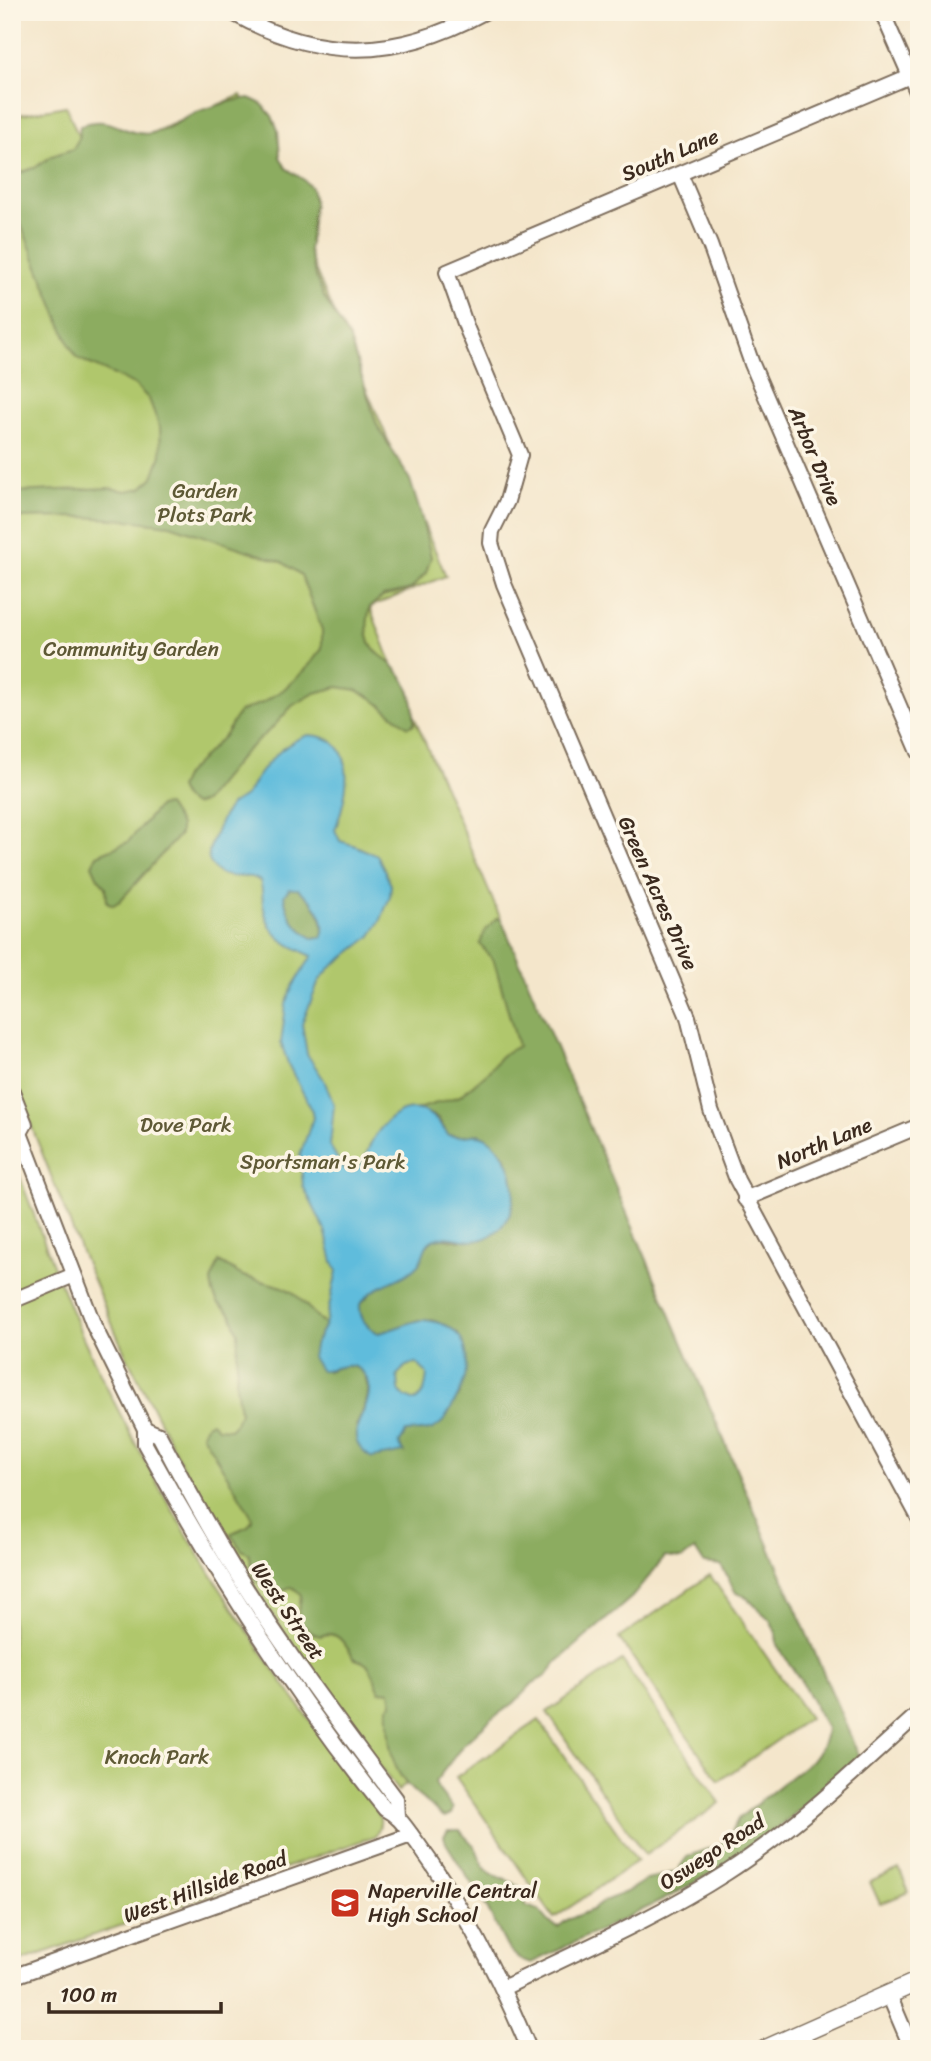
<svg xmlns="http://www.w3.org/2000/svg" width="931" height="2061" viewBox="0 0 931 2061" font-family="Sriracha,sans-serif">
<rect width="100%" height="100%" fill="#fcf5e5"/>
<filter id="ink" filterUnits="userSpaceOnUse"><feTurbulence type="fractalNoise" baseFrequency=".0143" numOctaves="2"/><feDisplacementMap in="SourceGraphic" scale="14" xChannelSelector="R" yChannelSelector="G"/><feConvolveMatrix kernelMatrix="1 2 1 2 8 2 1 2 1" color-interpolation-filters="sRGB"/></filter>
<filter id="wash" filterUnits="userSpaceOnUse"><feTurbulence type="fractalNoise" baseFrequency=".00686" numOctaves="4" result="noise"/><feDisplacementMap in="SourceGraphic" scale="28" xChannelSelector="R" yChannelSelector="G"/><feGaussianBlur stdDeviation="1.57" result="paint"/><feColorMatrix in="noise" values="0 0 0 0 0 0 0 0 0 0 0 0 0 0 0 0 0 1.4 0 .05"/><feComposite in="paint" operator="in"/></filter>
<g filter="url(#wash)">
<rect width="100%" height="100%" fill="#f4e6cb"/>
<!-- green -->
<g fill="#b0c76c" stroke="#767845" stroke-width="2">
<path d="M241,95L446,576L370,607L392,665L742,1482L398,1791L320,1686L244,1572L192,1485L123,1349L84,1259L12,1077V116L66,106L88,160Z"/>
<path d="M12,1156C36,1219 58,1283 86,1344C163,1511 262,1662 375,1807C382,1818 382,1824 375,1836L12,1964Z"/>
<path d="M153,1438L329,1719V1723L250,1615L150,1440Z"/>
<path d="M710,1575L809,1718L719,1781L619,1638Z"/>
<path d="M622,1660L720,1803L645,1855L547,1712Z"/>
<path d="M539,1720L637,1861L554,1918L456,1777Z"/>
<path d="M899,1869L909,1892L880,1904L870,1882Z"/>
</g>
<!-- forest -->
<g fill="#8cac60" stroke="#646b3f" stroke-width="2">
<path d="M249,98L262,104L272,116L278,130L280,157L286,168L304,180L311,188L314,202L309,250L316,277L324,297L350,340L377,425L410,480L421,515L431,557L426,573L411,589L383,596L370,607C368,616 366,625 368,635C371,651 380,654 391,664C409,680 415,701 414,724L408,727L372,698L357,690L338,687L315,693L292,706L273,727L243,754L204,802L194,805L184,799L179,788L185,775L225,735L239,712L262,703L283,690L305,670L322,649V630L301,575L282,562L170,525L128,520L82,517L12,518V492L109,488L126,491L142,488L153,477L161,455L160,428L149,399L134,384L77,358L69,344L18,217L12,213V176L36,167L52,156L73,149L78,140L80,126C112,112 123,138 153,133C170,130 181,119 197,112C206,108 239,99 249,98Z"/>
<path d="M167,805L180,825V834L120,901L113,905L107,902L106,887L98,878L92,865L97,855L128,842L159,806Z"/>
<path d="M289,889H298C313,901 327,917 322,937L312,938C294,926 288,917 284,896Z"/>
<path d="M497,918L501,919L859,1756L789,1819L754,1846L714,1872L663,1900L531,1963L519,1959L507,1947L487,1908L446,1843L444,1836L448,1830H460C464,1837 471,1841 475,1847C480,1855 480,1865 488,1871C504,1884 525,1877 526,1906L539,1910L550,1923L558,1927L567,1920L592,1910L604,1901L626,1892L644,1881L677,1871L687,1857L720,1844L730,1835L738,1819L812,1760C819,1751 826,1741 826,1728L803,1684L777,1645L776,1633L771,1621L745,1596L736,1593L721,1565L704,1563L695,1549L682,1559L665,1557L632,1597L558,1661L546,1676L533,1683L514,1703L491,1719L465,1743L435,1782C437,1792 448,1799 453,1809L451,1814L445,1817C437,1814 435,1808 428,1803C391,1779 387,1748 388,1707L392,1703L390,1692L380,1691C372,1675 374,1664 355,1659C345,1647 340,1628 320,1636L314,1634L298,1621L301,1595C288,1580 290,1591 277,1592C269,1593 256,1583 254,1577C251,1570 252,1561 249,1554L242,1550L230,1534L248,1526L252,1520L251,1515L202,1434L207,1423L211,1422L217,1428L230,1429L236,1423L240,1412L236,1385L238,1333L231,1314L218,1303L213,1293L211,1281L219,1262L243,1276L283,1287L294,1293L325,1325L314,1345L327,1371C376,1351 373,1396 356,1426L404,1452L399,1444L406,1432L432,1429L460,1394L458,1333C448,1326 433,1318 421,1320C411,1321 393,1331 378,1333C366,1326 359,1319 360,1304L378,1286L405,1275L422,1257L425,1248L433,1239L444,1238L459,1241L502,1223L510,1211L513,1199L506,1157L487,1138L478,1134L466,1137L448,1135L438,1118L418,1109L460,1096L488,1072L502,1055L518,1046L494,961L480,944L485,930Z"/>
</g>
<!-- water -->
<path fill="#5ebcdc" stroke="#4c737d" stroke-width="2" fill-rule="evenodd" d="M308,735C362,736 347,797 335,830L340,841L356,846L378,856L391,885L390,896L380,922L370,937L329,969L319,981L302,1024L307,1054L324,1080L334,1105L330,1146L343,1168L352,1172C369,1161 365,1150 375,1136C399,1101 426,1100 448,1135C461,1140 474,1131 485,1137C521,1158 527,1223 483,1239C467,1245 450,1233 435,1239C423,1243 425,1257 418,1265C402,1283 379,1280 360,1304C359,1319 366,1326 378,1333C391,1331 415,1319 424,1320C476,1325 474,1369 453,1405C447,1415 444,1424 433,1429C425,1432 414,1431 406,1432L399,1444L404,1452L372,1458C331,1433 383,1408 365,1375C362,1371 357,1367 352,1366C340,1364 331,1371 320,1370L312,1357L314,1346L325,1325L337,1271L333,1262L325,1230L303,1186L300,1155L313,1118L311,1108L289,1066L281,1043L286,1004L293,986L312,956C285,944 268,936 263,904C262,896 263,889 260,881C247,869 220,888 209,860C206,851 223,813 230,806C235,801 242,799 247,794C251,789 252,784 255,780C268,761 286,742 308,735ZM289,889H298C313,901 328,917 322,937L312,938C295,926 287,916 284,896ZM417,1363L427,1374C426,1384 425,1396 415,1401C392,1391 402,1393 397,1375L406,1366Z"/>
</g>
<g filter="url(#ink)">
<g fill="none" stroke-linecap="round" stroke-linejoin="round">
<!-- minor casing -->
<g stroke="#7c6c5b" stroke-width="18">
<g id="minor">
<path d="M231,12C319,62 396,60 484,12"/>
<path d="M882,12L919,96"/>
<path d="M910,76L447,272L467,329L520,455L507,501L492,531L491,543L504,584L688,1017L711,1110L737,1180L919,1518"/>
<path d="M680,174L710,245L752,364L919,752"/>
<path d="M12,1091L25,1124L20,1133"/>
<path d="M12,1130L20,1133L94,1326L145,1429V1444C215,1572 294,1695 385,1809C401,1817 407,1830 418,1844C464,1907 499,1977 529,2049"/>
<path d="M745,1199L919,1126"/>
<path d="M12,1301L74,1275"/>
<path d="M145,1429L159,1435C182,1479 206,1523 232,1566C282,1647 339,1723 396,1799L397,1816"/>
<path d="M12,1977L411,1835"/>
<path d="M503,1988C577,1952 656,1918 726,1873C796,1828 857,1769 919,1713"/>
<path d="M889,1995L912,2049"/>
</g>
</g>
<!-- major casing -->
<g stroke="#7c6c5b" stroke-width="21">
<path id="major" d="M766,2049L919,1981"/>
</g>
<!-- minor -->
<use href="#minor" stroke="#fff" stroke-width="14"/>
<!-- major -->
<use href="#major" stroke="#fff" stroke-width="18"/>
</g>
</g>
<!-- icons -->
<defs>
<g id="school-square" transform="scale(1.575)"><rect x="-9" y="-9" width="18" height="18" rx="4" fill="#c8321e" stroke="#fcf5e5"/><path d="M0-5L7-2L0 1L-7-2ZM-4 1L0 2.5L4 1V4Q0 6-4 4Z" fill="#fff"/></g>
</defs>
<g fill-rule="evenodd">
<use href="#school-square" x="345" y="1903"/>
</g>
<g text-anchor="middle" stroke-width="7" stroke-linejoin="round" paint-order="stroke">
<!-- street labels -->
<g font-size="21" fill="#3b2a1e" stroke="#fcf5e5">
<text transform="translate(670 155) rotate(-23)" y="7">South Lane</text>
<text transform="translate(815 456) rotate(67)" y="7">Arbor Drive</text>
<text transform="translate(658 893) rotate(66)" y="7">Green Acres Drive</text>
<text transform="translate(824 1143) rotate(-23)" y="7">North Lane</text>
<text transform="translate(288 1611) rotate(56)" y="7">West Street</text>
<text transform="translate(712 1852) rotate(-33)" y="7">Oswego Road</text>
<text transform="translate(205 1887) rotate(-20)" y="7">West Hillside Road</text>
</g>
<!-- park labels -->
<g font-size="21" fill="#5e5935" stroke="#fcf5e5">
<text x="205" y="498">Garden<tspan x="205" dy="24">Plots Park</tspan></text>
<text x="131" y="656">Community Garden</text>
<text x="186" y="1132">Dove Park</text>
<text x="323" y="1169">Sportsman's Park</text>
<text x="157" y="1764">Knoch Park</text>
</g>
<!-- poi labels -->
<g font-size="21" fill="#3b2a1e" stroke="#fcf5e5" text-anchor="start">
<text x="368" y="1898">Naperville Central<tspan x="368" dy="24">High School</tspan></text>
</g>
</g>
<!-- margin -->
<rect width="931" height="2061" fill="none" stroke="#fcf5e5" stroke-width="42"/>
<!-- scale -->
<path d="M49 2002v10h172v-10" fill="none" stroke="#3b2a1e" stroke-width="3.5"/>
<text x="60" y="2002" font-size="21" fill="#3b2a1e" stroke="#fcf5e5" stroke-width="5" paint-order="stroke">100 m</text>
</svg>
